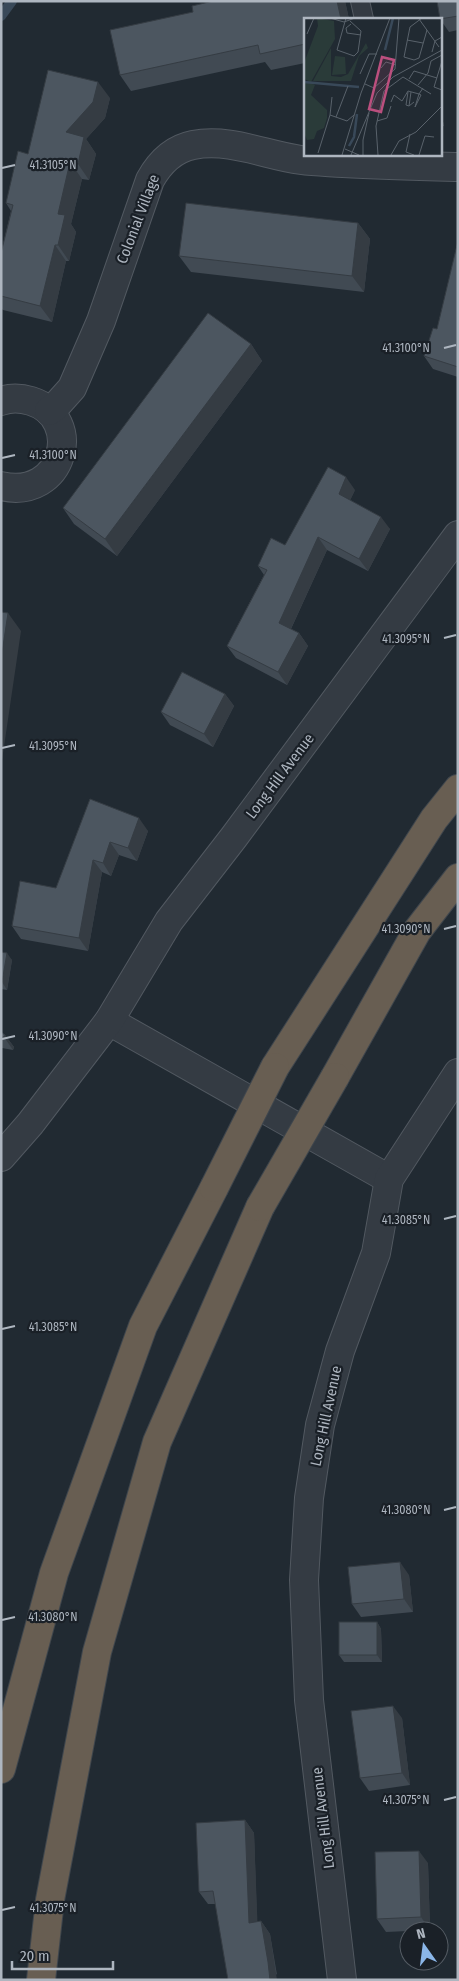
<svg xmlns="http://www.w3.org/2000/svg" width="459" height="1981" viewBox="0 0 459 1981" font-family="'Fira Sans Condensed',sans-serif">
<rect width="100%" height="100%" fill="#212a32"/>
<g fill="none" stroke-linecap="round" stroke-linejoin="round">
<!-- stream -->
<path stroke="#394959" stroke-width="10" d="M1,16L12,1"/>
<!-- service casing -->
<g stroke="#525961" stroke-width="20">
<path id="service" d="M360,1L364,19"/>
</g>
<!-- minor casing -->
<g stroke="#525961" stroke-width="30">
<g id="minor">
<path d="M1,401C12,397 21,398 31,401C85,418 64,501 1,486"/>
<path d="M49,411L55,407L72,388L101,321L150,180C160,162 173,149 193,145C230,138 265,155 301,160C315,162 330,162 343,163C381,165 420,166 458,167"/>
<path d="M109,1021L389,1179"/>
<path d="M1,1157L30,1124L109,1021L169,921L234,837L458,535"/>
<path d="M342,1980L309,1700L304,1580L309,1498L320,1425L340,1351L376,1253L389,1179L458,1073"/>
</g>
</g>
<!-- motorway casing -->
<g stroke="#3f464d" stroke-width="30">
<g id="motorway">
<path d="M275,1067L434,819L458,789"/>
<path d="M335,1077L417,931L458,878"/>
<path d="M1,1769L54,1573L143,1326L214,1188"/>
<path d="M41,1980L50,1900L97,1652L157,1442L260,1207"/>
</g>
</g>
<!-- service -->
<use href="#service" stroke="#343b43" stroke-width="18"/>
<!-- minor -->
<use href="#minor" stroke="#343b43" stroke-width="28"/>
<!-- motorway -->
<use href="#motorway" stroke="#685e52" stroke-width="28"/>
<!-- motorway-bridge casing -->
<g stroke="#3f464d" stroke-width="30" stroke-linecap="butt">
<g id="motorway-bridge">
<path d="M214,1188L275,1067"/>
<path d="M260,1207L335,1077"/>
</g>
</g>
<!-- motorway-bridge -->
<use href="#motorway-bridge" stroke="#685e52" stroke-width="28"/>
</g>
<!-- wall -->
<g fill="#414a53">
<path d="M213,1H345L349,19H305V63L271,70L265,62L131,91L120,75L193,12Z"/>
<path d="M458,1V30L449,32L440,19Z"/>
<path d="M110,98L105,118L86,139L96,154L89,180L82,179L71,224L76,232L69,261H66L52,322L3,310L1,308V253L11,211L6,203L28,154Z"/>
<path d="M440,109L444,126L440,127Z"/>
<path d="M358,223L370,239L364,292L191,272L179,256Z"/>
<path d="M458,241V377L433,369L424,356L437,329Z"/>
<path d="M251,344L262,361L117,556L74,524L63,508Z"/>
<path d="M355,490L350,500L390,529L368,571L327,550L291,629L299,633L308,646L287,685L236,658L227,646L264,575L258,566Z"/>
<path d="M225,694L234,706L213,747L170,725L161,712Z"/>
<path d="M90,799L148,831L137,861L119,855L111,876L102,872L88,951L21,939L12,926L56,888Z"/>
<path d="M1,952L12,960L7,990L1,989Z"/>
<path d="M1,1032L5,1035L14,1047L13,1050L2,1048L1,1049Z"/>
<path d="M409,1575L413,1612L361,1617L352,1604Z"/>
<path d="M377,1622L381,1629L382,1662H344L339,1655Z"/>
<path d="M402,1718L410,1785L369,1791L360,1778Z"/>
<path d="M245,1820L254,1833L257,1921H261L270,1934L277,1975L215,1904H208L199,1892Z"/>
<path d="M428,1863L430,1930L386,1932L377,1919Z"/>
</g>
<!-- shaded-wall -->
<g fill="#353c43">
<path d="M337,1H345L349,19H341Z"/>
<path d="M98,82L110,98L105,118L86,139L96,154L89,180L78,164L66,132Z"/>
<path d="M440,109L444,126L440,121Z"/>
<path d="M70,162L82,179L71,224L76,232L69,261L58,245V214Z"/>
<path d="M358,223L370,239L364,292L352,276Z"/>
<path d="M55,245L66,261L52,322L40,306Z"/>
<path d="M251,344L262,361L117,556L105,539Z"/>
<path d="M346,477L355,490L347,507L339,494Z"/>
<path d="M381,517L390,529L368,571L359,559Z"/>
<path d="M318,537L327,550L288,635L279,623Z"/>
<path d="M8,613L21,631L1,767V660Z"/>
<path d="M299,633L308,646L287,685L278,672Z"/>
<path d="M225,694L234,706L213,747L204,734Z"/>
<path d="M139,818L148,831L137,861L128,848Z"/>
<path d="M110,842L119,855L111,876L103,863Z"/>
<path d="M93,860L102,872L88,951L79,938Z"/>
<path d="M7,953L12,960L7,990L2,982Z"/>
<path d="M5,1035L14,1047L13,1050L4,1037Z"/>
<path d="M400,1562L409,1575L413,1612L404,1599Z"/>
<path d="M377,1622L381,1629L382,1662L377,1655Z"/>
<path d="M393,1706L402,1718L410,1785L402,1773Z"/>
<path d="M245,1820L254,1833L258,1936L249,1923Z"/>
<path d="M419,1851L428,1863L430,1930L421,1917Z"/>
<path d="M261,1921L270,1934L277,1980H270Z"/>
</g>
<!-- building -->
<g fill="#4c5660" stroke="#353c43">
<path d="M213,1H337L341,19H305V44L260,54L258,45L120,75L110,30L193,12L192,6Z"/>
<path d="M437,1H458V16L440,19Z"/>
<path d="M48,70L98,82L93,102L66,132L84,137L78,164L70,162L58,214L65,215L58,245H55L40,306L1,296V253L13,205L6,203L18,151L28,154Z"/>
<path d="M186,203L358,223L352,276L179,256Z"/>
<path d="M458,241V367L424,356L433,328L437,329Z"/>
<path d="M208,313L251,344L105,539L63,508Z"/>
<path d="M328,467L346,477L339,494L381,517L359,559L318,537L279,623L299,633L278,672L227,646L267,570L258,566L271,538L285,545Z"/>
<path d="M1,612L8,613L1,660Z"/>
<path d="M182,672L225,694L204,734L161,712Z"/>
<path d="M90,799L139,818L128,848L110,842L103,863L93,860L79,938L12,926L20,881L56,888Z"/>
<path d="M1,952L7,953L2,982H1Z"/>
<path d="M1,1032L5,1035L4,1037H1Z"/>
<path d="M400,1562L404,1599L352,1604L348,1567Z"/>
<rect x="339" y="1622" width="38" height="33"/>
<path d="M393,1706L402,1773L360,1778L351,1711Z"/>
<path d="M245,1820L249,1923L261,1921L268,1962L270,1980H228L213,1891L199,1892L196,1823Z"/>
<path d="M419,1851L421,1917L377,1919L375,1852Z"/>
</g>
<!-- ticks -->
<path fill="none" stroke="#aeb6c0" stroke-width="2" d="M2,168L15,165M444,348L456,345M2,458L15,455M444,638L456,635M2,748L15,745M444,929L456,926M2,1039L15,1036M444,1219L456,1216M2,1329L15,1326M444,1510L456,1507M2,1620L15,1617M444,1800L456,1797M2,1910L15,1907"/>
<g text-anchor="middle" stroke-width="4.5" stroke-linejoin="round" paint-order="stroke">
<!-- street labels -->
<g font-size="15" fill="#aeb6c0" stroke="#1a2027">
<text transform="translate(138 219) rotate(-69)" y="5">Colonial Village</text>
<text transform="translate(280 776) rotate(-53)" y="5">Long Hill Avenue</text>
<text transform="translate(326 1416) rotate(-78)" y="5">Long Hill Avenue</text>
<text transform="translate(323 1818) rotate(-97)" y="5">Long Hill Avenue</text>
</g>
</g>
<!-- overview -->
<g transform="translate(304 18)">
<rect width="138" height="138" fill="#212a32"/>
<path d="M13,0L30,3L31,21L7,64L0,61V45L14,8ZM62,25L64,30L55,38L47,63H9L27,30V58L37,59L44,56ZM31,38L41,39L42,56L28,57ZM0,62L11,67L7,77L23,92V100L20,110L13,113L10,121L3,122L0,115Z" fill="#2a3b39"/>
<path fill="none" stroke="#394959" stroke-width="2.5" d="M81,32L89,0M0,64L55,69M45,128L50,119L53,96"/>
<path fill="none" stroke="#59626b" stroke-width="1" d="M26,0L40,4L51,0M42,0L33,32L50,38L54,34L57,13L46,3M118,0L106,9L100,39L110,42L115,40L123,12M115,1L135,29M47,6L42,10L43,15L57,17M3,16L10,0M103,22L119,25M128,34L131,23L138,19M138,43L130,69L138,72M77,50L82,44L92,47M56,56L65,36H73M105,61L110,53L133,60M61,66L70,70L91,51L95,0M114,67L124,55L127,43L138,37M104,74L102,87L105,88M107,74L105,88L110,84M115,76L117,77L111,89L115,76L119,70M87,84L90,77L98,83L104,73L115,76M26,97L28,79M32,99L44,68M73,103L83,100L87,88M106,116L102,134L110,137M41,131L55,137M14,135L26,97L43,103L50,97M38,137L57,75L86,0M47,137L73,75L89,59L138,32M59,137V122L65,95M74,137L72,108L80,73L99,59L127,76M87,137L95,123L112,114L138,88M115,137L121,118L130,119"/>
<path fill="#bb4f7e" fill-opacity="0.15" stroke="#bb4f7e" stroke-width="2.5" d="M78,39L90,42L77,94L65,91Z"/>
<rect width="138" height="138" fill="none" stroke="#aeb6c0" stroke-width="2.5"/>
</g>
<g font-size="12" text-anchor="middle" fill="#aeb6c0" stroke="#1a2027" stroke-width="4.5" stroke-linejoin="round" paint-order="stroke">
<text x="53" y="169">41.3105°N</text>
<text x="406" y="352">41.3100°N</text>
<text x="53" y="459">41.3100°N</text>
<text x="406" y="643">41.3095°N</text>
<text x="53" y="750">41.3095°N</text>
<text x="406" y="933">41.3090°N</text>
<text x="53" y="1040">41.3090°N</text>
<text x="406" y="1224">41.3085°N</text>
<text x="53" y="1331">41.3085°N</text>
<text x="406" y="1514">41.3080°N</text>
<text x="53" y="1621">41.3080°N</text>
<text x="406" y="1804">41.3075°N</text>
<text x="53" y="1912">41.3075°N</text>
</g>
<!-- border -->
<rect width="459" height="1981" fill="none" stroke="#aeb6c0" stroke-width="5"/>
<!-- north arrow -->
<g transform="translate(424 1946) rotate(346)"><circle r="24" fill="#1a2027" stroke="#555c64"/>
<path d="M0-4L9 19L0 12L-9 19Z" fill="#8bb6e8"/>
<text y="-8" font-size="14" font-weight="bold" text-anchor="middle" fill="#aeb6c0">N</text>
</g>
<!-- scale -->
<path d="M12 1961v8h101v-8" fill="none" stroke="#aeb6c0" stroke-width="2.5"/>
<text x="20" y="1961" font-size="15" fill="#aeb6c0" stroke="#1a2027" stroke-width="4" paint-order="stroke">20 m</text>
</svg>
